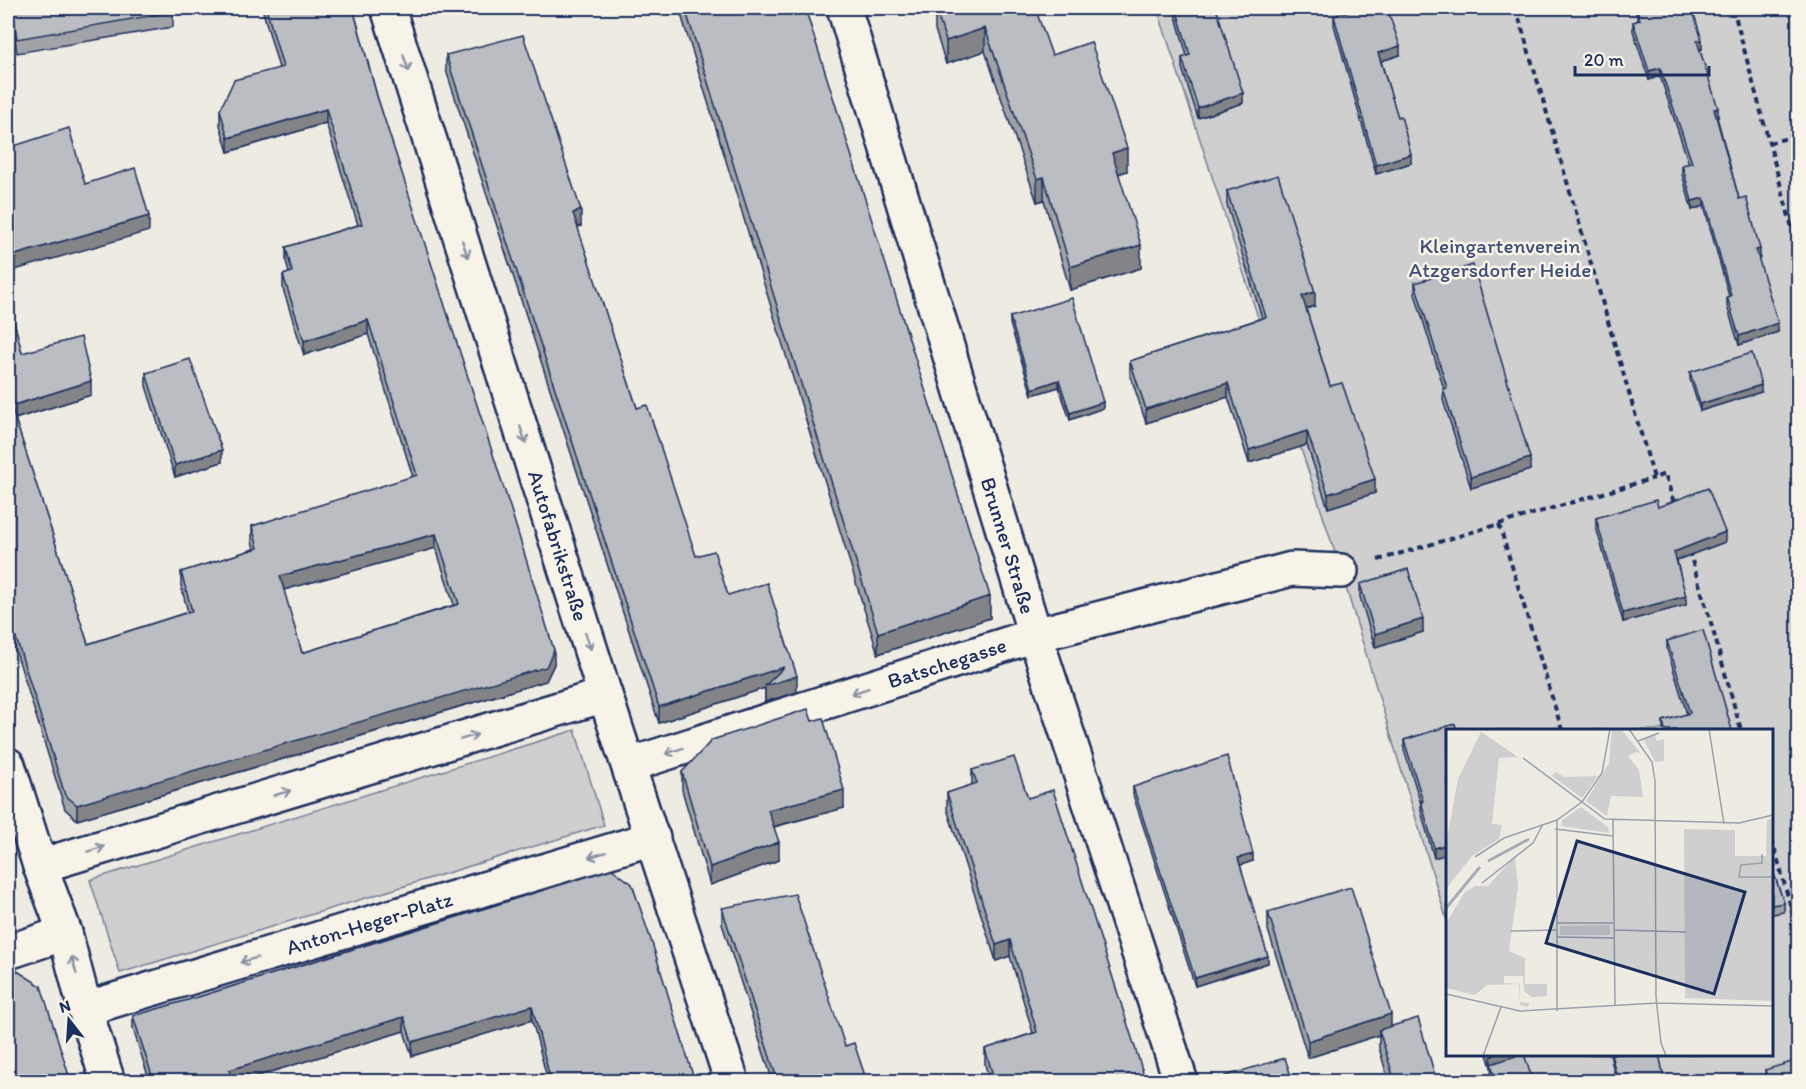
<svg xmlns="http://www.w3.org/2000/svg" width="1806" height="1089" viewBox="0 0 1806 1089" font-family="Itim,sans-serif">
<rect width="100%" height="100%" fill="#eeebe2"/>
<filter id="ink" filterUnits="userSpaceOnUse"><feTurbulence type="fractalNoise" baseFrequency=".0167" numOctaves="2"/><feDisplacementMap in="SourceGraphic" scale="12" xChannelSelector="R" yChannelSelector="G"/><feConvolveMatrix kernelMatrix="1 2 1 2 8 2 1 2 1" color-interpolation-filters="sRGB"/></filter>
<g filter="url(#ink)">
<!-- green -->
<g fill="#cfcfcf" stroke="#757f96" stroke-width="1.5">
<path d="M1157,8H1798V1081H1496L1488,1055L1772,1054V730H1448L1447,921L1341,571Z"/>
<path d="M575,730L604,825L120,973L90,880Z"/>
</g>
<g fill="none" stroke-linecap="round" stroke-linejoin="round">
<!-- minor casing -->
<g stroke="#1b2f5e" stroke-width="38">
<g id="minor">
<path id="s1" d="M388,8L605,695L732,1082"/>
<path d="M8,765L40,866L65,933L85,1009L108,1082"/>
<path id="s2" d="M629,765L1035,635L1292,569L1341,571"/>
<path d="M40,866L605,695"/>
<path d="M8,952L65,933"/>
<path id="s3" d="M85,1009L653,838"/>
</g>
</g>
<!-- major casing -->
<g stroke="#1b2f5e" stroke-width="38">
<g id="major">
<path id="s4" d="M844,8L1035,635L1181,1082"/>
</g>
</g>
<!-- path -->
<g stroke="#1b2f5e" stroke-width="4" stroke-dasharray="6 4.5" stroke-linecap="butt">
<path d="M1516,8L1654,478L1665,474L1675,506"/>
<path d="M1733,8L1798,250"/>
<path d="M1769,143L1798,135"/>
<path d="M1499,524L1562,730"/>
<path d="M1689,551L1709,616L1741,730"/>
<path d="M1378,560L1654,478"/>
<path d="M1772,839L1798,933"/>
</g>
<!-- minor -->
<use href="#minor" stroke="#f7f3e8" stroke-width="33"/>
<!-- major -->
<use href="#major" stroke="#f7f3e8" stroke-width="33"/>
</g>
<!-- wall -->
<g fill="#a0a3a7" stroke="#1b2f5e" stroke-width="1.5" fill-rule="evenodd">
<path d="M8,8L173,12V27L17,53L14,32L8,33Z"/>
<path d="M262,8H353L377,96L554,664L546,681L77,820L65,809L8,626V298L22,353L91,395L15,419L88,644L188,612L181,586V572L254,549L252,541V526L413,477L368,334L304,355L283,289V275L289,273L286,261V247L358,225L326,123L228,152L220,125V110L279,68ZM436,548L454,605L302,653L283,590Z"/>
<path d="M679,8H805L990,618L878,654Z"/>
<path d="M935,8L1052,55L1127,171L1118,174L1141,268L1070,290L1044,200L1037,202L985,51L946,64L935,30Z"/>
<path d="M1175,8H1216L1243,103L1198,118L1182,68V58L1187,56L1175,13Z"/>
<path d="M1635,8H1692L1702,49L1700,50L1718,117H1717L1739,199L1760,258L1758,259L1778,332L1739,345L1727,306V297L1729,296L1704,206L1692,210L1682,174V165L1689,164L1660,76L1649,80L1633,31V22L1638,21Z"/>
<path d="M1334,16L1400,55L1381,61L1411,163L1376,174L1334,25Z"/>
<path d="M446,55L581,226L577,227L637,408L696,556L728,595L797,692L765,702V688L659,723L446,70Z"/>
<path d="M1227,191L1315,306L1306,309L1330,386L1375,493L1328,508L1307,445L1249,463L1228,397L1146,423L1130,374V361L1262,318L1227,205Z"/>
<path d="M1415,283L1530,470L1471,488L1443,400L1444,389L1415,294Z"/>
<path d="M1010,317L1103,408L1070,420L1059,387L1032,395L1010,324Z"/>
<path d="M1690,372L1761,392L1700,411L1690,379Z"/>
<path d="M146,373L222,462L175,477L146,386Z"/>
<path d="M1658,507L1725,542L1677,560L1686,605L1623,622L1596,527V518Z"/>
<path d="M1360,584L1423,632L1375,647L1360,597Z"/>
<path d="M1667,641L1732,730H1663V721L1687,714L1667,649Z"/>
<path d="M812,721L844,808L774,827L779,860L710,885L682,790V772Z"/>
<path d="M1455,724L1434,858L1421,811V804L1404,750V740Z"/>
<path d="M972,770L1028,798L1146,1082H990L985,1065V1049L1033,1033L1010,956L996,961L947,809V793L972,785Z"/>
<path d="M1133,787L1253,861L1240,865L1268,963L1195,986L1133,795Z"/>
<path d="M1772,868L1784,903V912L1772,914Z"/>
<path d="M612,869L695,1082H548L532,1020L412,1056L404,1031L238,1082H150L133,1029V1016L198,997Z"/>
<path d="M722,908L845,1046L867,1082H773L722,924Z"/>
<path d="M1268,912L1391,1026L1437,1082H1389L1379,1048V1035L1308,1058L1268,930Z"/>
<path d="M1487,1054H1527L1524,1055L1533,1082H1492L1491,1067Z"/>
<path d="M1610,1054H1659L1664,1082H1616Z"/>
<path d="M1765,1070L1798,1082H1765Z"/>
</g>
<!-- shaded-wall -->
<g fill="#828488" stroke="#1b2f5e" stroke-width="1.5">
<path d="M985,28V51L946,64V41Z"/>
<path d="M1702,40V49L1697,50V41Z"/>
<path d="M1400,46V55L1378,62V53Z"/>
<path d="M1660,68V76L1649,80V71Z"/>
<path d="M1243,93V103L1198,118V108Z"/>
<path d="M1718,108V117L1714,118V109Z"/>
<path d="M326,109V123L228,152V138Z"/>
<path d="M1127,148V171L1112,176V153Z"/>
<path d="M1411,154V163L1376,174V165Z"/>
<path d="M1044,177V200L1037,202V179Z"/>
<path d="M1704,198V206L1692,210V201Z"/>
<path d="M581,210V226L573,229V213Z"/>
<path d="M149,216V231L8,272V257Z"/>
<path d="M1141,245V268L1070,290V267Z"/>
<path d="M1760,249V258L1756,259V250Z"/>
<path d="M1315,292V306L1302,310V296Z"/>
<path d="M368,320V334L304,355V341Z"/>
<path d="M1778,323V332L1739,345V336Z"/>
<path d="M1059,380V387L1032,395V389Z"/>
<path d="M91,381V395L11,420V406Z"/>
<path d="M1228,383V397L1146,423V409Z"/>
<path d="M1761,385V392L1700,411V404Z"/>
<path d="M1103,402V408L1070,420V413Z"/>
<path d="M1307,431V445L1249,463V450Z"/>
<path d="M222,450V462L175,477V465Z"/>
<path d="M1530,458V470L1471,488V477Z"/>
<path d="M1375,479V493L1328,508V494Z"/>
<path d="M1725,532V542L1674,561V552Z"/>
<path d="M436,534V548L280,591V576Z"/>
<path d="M990,596V618L878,654V633Z"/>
<path d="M1686,596V605L1623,622V613Z"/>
<path d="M1423,619V632L1375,647V634Z"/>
<path d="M554,650V664L546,681L77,820V805Z"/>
<path d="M784,667L797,676V692L765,702V688L659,723V707Z"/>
<path d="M844,790V808L768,828V810Z"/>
<path d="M779,842V860L710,885V867Z"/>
<path d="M1448,844V854L1434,858V848Z"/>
<path d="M1253,854V861L1238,866V858Z"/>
<path d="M14,903V912L8,926V917Z"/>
<path d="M1010,940V956L996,961V945Z"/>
<path d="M1268,956V963L1195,986V978Z"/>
<path d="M532,1006V1020L412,1056V1042Z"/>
<path d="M1391,1014V1032L1379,1030V1035L1308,1058V1041Z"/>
<path d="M404,1017V1031L238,1082H229V1070Z"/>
<path d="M1496,1054H1527L1492,1067L1491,1064V1067V1057Z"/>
<path d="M1040,1077V1082H1025Z"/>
<path d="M1664,1078V1082H1650Z"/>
</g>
<!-- building -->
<g fill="#babdc2" stroke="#1b2f5e" stroke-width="1.5" fill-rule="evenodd">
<path d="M8,8H172L173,12L17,39L14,18L8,19Z"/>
<path d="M266,8H353L377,96L511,510L554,650L546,667L77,805L65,795L8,612V298L22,353L81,337L91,381L11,406L88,644L192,611L181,572L258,548L252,526L417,475L368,320L304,341L283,275L292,272L286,247L362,224L326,109L228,138L220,110L234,80L283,67ZM436,534L459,604L302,653L280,576Z"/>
<path d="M685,8H805L990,596L878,633Z"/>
<path d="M935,8H1035L1052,55L1091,42L1127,148L1112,153L1141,245L1070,267L1044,177L1037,179L985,28L946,41Z"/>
<path d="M1176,8H1216L1243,93L1198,108L1182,58L1190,55Z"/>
<path d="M1359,8H1387L1400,46L1378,53L1398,117L1401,116L1411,154L1376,165L1334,16Z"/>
<path d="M1637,8H1692L1702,40L1697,41L1718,108L1714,109L1739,199L1746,197L1760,249L1756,250L1778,323L1739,336L1727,297L1731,296L1704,198L1692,201L1682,165L1692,163L1660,68L1649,71L1633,22L1640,20Z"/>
<path d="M523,35L581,210L573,213L637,408L647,405L696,556L714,551L728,595L767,583L797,676L765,686L784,667L659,707L446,55Z"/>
<path d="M69,128L85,184L135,168L149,216L8,257V148Z"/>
<path d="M1278,175L1315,292L1302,296L1330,386L1342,383L1375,479L1328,494L1307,431L1249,450L1228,383L1146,409L1130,361L1266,317L1227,191Z"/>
<path d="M1473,265L1530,458L1471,477L1443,389L1447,388L1415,283Z"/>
<path d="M1072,298L1103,402L1070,413L1059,380L1032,389L1010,317Z"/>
<path d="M1752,353L1761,385L1700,404L1690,372Z"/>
<path d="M190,359L222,450L175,465L146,373Z"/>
<path d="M1708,488L1725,532L1674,552L1686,596L1623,613L1596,518L1656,500L1658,507Z"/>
<path d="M1408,569L1423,619L1375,634L1360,584Z"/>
<path d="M1703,630L1732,730H1665L1663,721L1690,713L1667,641Z"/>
<path d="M808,709L812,721L823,718L844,790L768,810L779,842L710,867L682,772L712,740Z"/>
<path d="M1455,724L1457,730H1448V844L1434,848L1421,801H1423L1404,740Z"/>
<path d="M1227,756L1253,854L1238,858L1268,956L1195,978L1133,787Z"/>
<path d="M1014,757L1028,798L1053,790L1146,1082H1042L1040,1077L1025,1082H995L985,1049L1037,1032L1010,940L996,945L947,793L977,783L972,770Z"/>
<path d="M1772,868L1784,903L1772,905Z"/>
<path d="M612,869L632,884L653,946L695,1082H604L603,1079L593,1082H551L532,1006L412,1042L404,1017L229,1070L233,1082H154L133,1016L198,997Z"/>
<path d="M8,883L14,903L8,917Z"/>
<path d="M1351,887L1391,1014L1308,1041L1268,912Z"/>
<path d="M795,894L845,1046L854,1043L867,1082H778L722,908Z"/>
<path d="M8,965L41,986L71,1082H8Z"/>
<path d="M1418,1018L1437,1082H1395L1379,1030Z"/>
<path d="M1522,1054H1524L1533,1082H1496L1491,1064Z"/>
<path d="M1611,1054H1659L1664,1078L1650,1082H1618Z"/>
<path d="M1285,1058L1293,1082H1226L1225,1076Z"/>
<path d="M1798,1060V1082H1769L1765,1070Z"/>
</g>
<!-- one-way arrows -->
<defs><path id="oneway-shaft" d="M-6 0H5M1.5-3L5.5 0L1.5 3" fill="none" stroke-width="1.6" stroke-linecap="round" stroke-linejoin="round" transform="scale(1.5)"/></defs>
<g stroke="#8991a3">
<use href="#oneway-shaft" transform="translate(406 63) rotate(72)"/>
<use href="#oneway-shaft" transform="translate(465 249) rotate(72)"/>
<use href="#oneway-shaft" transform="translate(523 435) rotate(72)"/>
<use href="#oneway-shaft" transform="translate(588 641) rotate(72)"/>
<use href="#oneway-shaft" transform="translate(860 691) rotate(162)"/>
<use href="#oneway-shaft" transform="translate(469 737) rotate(-17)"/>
<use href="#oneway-shaft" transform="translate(674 751) rotate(162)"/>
<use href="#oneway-shaft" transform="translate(282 793) rotate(-17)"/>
<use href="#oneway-shaft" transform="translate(96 849) rotate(-17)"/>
<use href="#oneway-shaft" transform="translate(597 855) rotate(163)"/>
<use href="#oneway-shaft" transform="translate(249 960) rotate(163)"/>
<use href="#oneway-shaft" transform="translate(74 965) rotate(-105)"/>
</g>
</g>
<g text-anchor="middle" stroke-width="5" stroke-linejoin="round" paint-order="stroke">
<!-- park labels -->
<g font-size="21" fill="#3f4f75" stroke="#f7f3e8">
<text x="1500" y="253">Kleingartenverein<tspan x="1500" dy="24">Atzgersdorfer Heide</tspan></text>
</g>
<!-- street labels -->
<g font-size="21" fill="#1b2f5e" stroke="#f7f3e8">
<text dy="7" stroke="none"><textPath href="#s1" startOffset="564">Autofabrikstraße</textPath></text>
<text dy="7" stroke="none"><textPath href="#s4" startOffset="562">Brunner Straße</textPath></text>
<text dy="7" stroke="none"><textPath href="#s2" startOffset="334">Batschegasse</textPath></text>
<text dy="7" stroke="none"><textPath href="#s3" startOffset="297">Anton-Heger-Platz</textPath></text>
</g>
</g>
<!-- overview -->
<g transform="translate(1446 729)">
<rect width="327" height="327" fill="#eeebe2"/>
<path d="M166,0H175L196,26L191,23L182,27L193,41L197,68L165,67L161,87L140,72L163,34ZM35,3L72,28L53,29L46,95L56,96L53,110L26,127L0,160V115L12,50ZM208,5L211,12L218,10V32L209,33L198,11ZM110,43L118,48L152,47L136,69L106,47ZM135,78L162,98L163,104L115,97L116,91ZM327,90V272L239,269L238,100L289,101V127H320L321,91ZM69,127L72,158L63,222L79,229V255H101V267L86,268L78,262L77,247H58V254L74,255V273L83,274L82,278L74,276L73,255L41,256L29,266L0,259V194L19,163L29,157H42ZM164,196V206H114V197Z" fill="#cfcfcf"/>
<path fill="none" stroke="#a6abb5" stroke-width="3" d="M42,132L83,110M0,179L34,138"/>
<path fill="none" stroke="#9aa0ad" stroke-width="1.5" d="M183,0L206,33L209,52L210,268L215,314L220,327M263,0L278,95M192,12L213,4M77,29L159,90L293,94L327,86M111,91V282M167,91L169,277M109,100L167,107M316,125V134L295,136L293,148H327M29,128L58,109L111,91L136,73L156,44L164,0M36,154L87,114L97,95M110,194H167M168,201L240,203M65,202L110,201M110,208L168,209M0,265L74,282L211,274M211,274L327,277M37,327L55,278"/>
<path fill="#1b2f5e" fill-opacity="0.15" stroke="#1b2f5e" stroke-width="3" d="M131,112L299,163L268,265L100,214Z"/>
<rect width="327" height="327" fill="none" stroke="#1b2f5e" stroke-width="3"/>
</g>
<!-- margin -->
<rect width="1806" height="1089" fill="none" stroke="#f7f3e8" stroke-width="30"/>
<rect x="15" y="15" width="1776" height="1059" fill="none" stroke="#1b2f5e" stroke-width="2" filter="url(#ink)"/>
<!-- north arrow -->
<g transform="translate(69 1020) rotate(343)" stroke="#f7f3e8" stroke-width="4.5" paint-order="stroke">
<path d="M0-4.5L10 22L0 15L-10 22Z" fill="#1b2f5e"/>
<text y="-9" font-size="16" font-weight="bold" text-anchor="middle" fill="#1b2f5e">N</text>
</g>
<!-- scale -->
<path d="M1575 66v9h134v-9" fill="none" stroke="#1b2f5e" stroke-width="3"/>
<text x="1584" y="66" font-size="18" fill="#1b2f5e" stroke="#f7f3e8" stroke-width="4.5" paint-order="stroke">20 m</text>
</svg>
